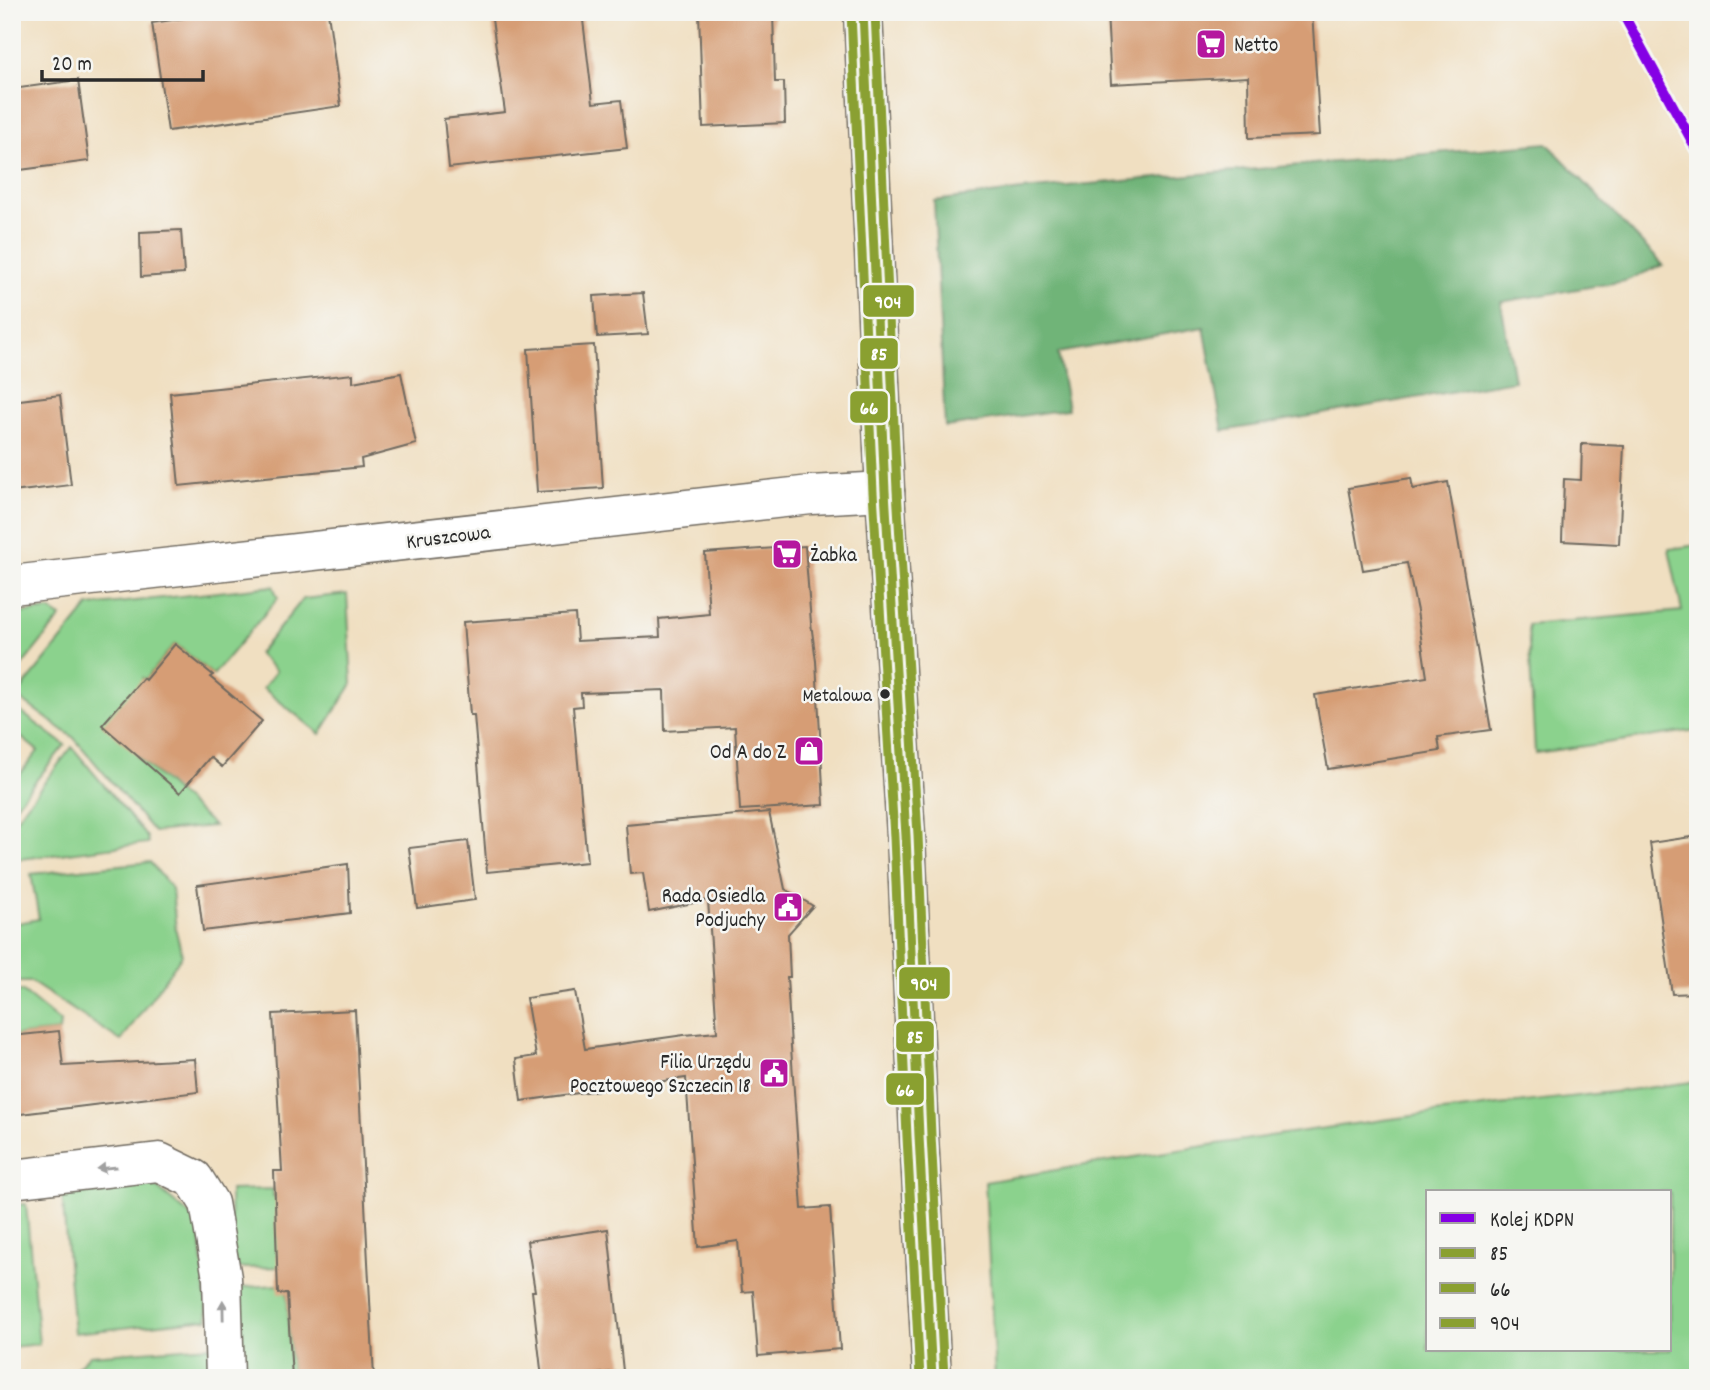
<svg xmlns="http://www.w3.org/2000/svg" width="1710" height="1390" viewBox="0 0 1710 1390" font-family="Dekko,sans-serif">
<rect width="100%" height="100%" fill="#f6f6f2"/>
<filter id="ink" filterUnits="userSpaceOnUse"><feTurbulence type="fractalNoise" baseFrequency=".0143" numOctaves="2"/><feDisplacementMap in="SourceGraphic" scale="14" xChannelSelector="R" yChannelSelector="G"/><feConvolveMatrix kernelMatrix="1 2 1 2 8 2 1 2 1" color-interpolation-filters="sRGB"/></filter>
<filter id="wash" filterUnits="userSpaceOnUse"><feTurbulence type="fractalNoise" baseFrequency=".00686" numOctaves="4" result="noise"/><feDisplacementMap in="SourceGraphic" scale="28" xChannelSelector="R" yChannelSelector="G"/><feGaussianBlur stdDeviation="1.57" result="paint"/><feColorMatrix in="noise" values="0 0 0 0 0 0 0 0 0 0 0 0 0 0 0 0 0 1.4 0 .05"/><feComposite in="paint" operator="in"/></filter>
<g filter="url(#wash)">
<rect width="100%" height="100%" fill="#f0dfc1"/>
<!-- green -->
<g fill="#8bd28d" stroke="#5b7e5c" stroke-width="2" fill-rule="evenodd">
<path d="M1698,545V730L1535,753L1528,625L1682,611L1669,549Z"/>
<path d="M273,586L278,598L213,675L175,644L145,680L143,678L137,756L214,826L154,832L74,738L16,696L89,606Z"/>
<path d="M347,594L352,684L320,734L263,688L276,671L258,654L303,599Z"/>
<path d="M49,610L61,617L12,678V614Z"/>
<path d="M13,706L65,745L12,810V784L38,751L12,730Z"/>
<path d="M72,747L147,837L148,843L12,860V824Z"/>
<path d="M150,862L172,889L176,931L182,955L121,1041L31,982H12V924L39,919L31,874Z"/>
<path d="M22,991L60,1022L59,1031L12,1036V992Z"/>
<path d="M1698,1081V1378H995L985,1182C1140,1155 1295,1131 1451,1111C1533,1100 1616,1093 1698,1081ZM1428,1192H1670V1350H1428Z"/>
<path d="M148,1180L199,1223L208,1319L74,1333L62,1193Z"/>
<path d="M273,1189V1196H283L287,1267L238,1268L231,1262L230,1190Z"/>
<path d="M26,1204L39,1344L12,1347V1205Z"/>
<path d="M278,1285L287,1293L292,1378H238L233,1288Z"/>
<path d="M210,1346L212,1378H70L71,1373L90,1355Z"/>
</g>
<!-- forest -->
<path fill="#70b478" stroke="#4e7052" stroke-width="2" d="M1547,143L1663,265L1625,281L1501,302L1514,381L1223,431L1204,327L1058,353L1068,409L945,427L934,201L1022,190Z"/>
<g id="blocks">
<!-- building -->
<g fill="#d69d75">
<path d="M225,12H328L341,106L168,131L152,23Z"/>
<path d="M491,12H582L593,103L621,100L627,148L449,168L444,119L505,112Z"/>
<path d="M699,12H773L775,82H784L785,123L703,127Z"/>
<path d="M1107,12H1312L1320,135L1249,138L1248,77L1111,84Z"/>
<path d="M78,80L89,161L12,171V89Z"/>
<path d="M181,230L184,274L141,277L140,232Z"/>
<path d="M643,293L648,334L597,337L594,296Z"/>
<path d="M594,345L603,488L537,492L528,349Z"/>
<path d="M401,373L416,444L361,459L362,467L179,486L170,393L353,374V382Z"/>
<path d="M60,395L71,485L12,492V401Z"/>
<path d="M1582,444L1624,446L1619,544L1562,541L1564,479L1581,480Z"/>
<path d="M1411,478L1413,489L1448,482L1491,730L1438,737L1440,751L1328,769L1315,695L1427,677L1417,611L1407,563L1363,570L1348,488Z"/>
<path d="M805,546L811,623L816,661L824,805L740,810L735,727L665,731L664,690L581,693L582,706L573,707L587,862L487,872L474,715H470L463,622L575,614L577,641L660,637L659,619L709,614L705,553Z"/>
<path d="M175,644L213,675L210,677L262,721L222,767L210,757L180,793L102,725L143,678L145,680Z"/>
<path d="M769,812L785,889L813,906L788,934L790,977H787L791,1047L802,1209L830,1207L840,1349L758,1356L753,1291L742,1292L738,1241L698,1247L686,1078L521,1101L516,1059L536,1056L526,998L575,991L585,1049L684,1035L717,1032L708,900L649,912L643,873L630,874L626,825Z"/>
<path d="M1698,836V993L1672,994L1650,843Z"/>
<path d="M468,841L475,900L417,908L409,848Z"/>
<path d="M348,864L350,913L203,931L197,885Z"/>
<path d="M355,1010L374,1378H292L287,1293L278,1294L274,1171H282L273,1014Z"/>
<path d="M59,1031L63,1066L195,1059L198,1092L12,1115V1036Z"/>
<path d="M608,1229L623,1371L561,1378H542L532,1291H535L527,1241Z"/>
</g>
</g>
</g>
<g filter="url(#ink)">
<use href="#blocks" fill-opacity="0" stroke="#706a60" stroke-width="2"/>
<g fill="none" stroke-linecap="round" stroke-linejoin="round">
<!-- minor casing -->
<g stroke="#706a60" stroke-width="41">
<g id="minor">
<path d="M12,585L811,495L885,491"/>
<path d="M12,1179L159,1162L194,1179L209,1203L222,1278L225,1378"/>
</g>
</g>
<!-- primary casing -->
<g stroke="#706a60" stroke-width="41">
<path id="primary" d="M863,12L885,491L906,836L919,1136L932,1378"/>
</g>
<!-- minor -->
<use href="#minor" stroke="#fff" stroke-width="38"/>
<!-- primary -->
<use href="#primary" stroke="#fff" stroke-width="38"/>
<!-- bus-1 casing -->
<g stroke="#f6f6f2" stroke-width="14">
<path id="bus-1" d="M863,12L885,491L906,836L919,1136L932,1378"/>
</g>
<!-- bus-2 casing -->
<g stroke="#f6f6f2" stroke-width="14">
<path id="bus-2" d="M851,13L873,492L894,837L907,1137L920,1378"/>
</g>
<!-- bus-3 casing -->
<g stroke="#f6f6f2" stroke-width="14">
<path id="bus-3" d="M875,12L897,490L918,835L931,1135L944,1377"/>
</g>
<!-- bus-1 -->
<use href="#bus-1" stroke="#8aa030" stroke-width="9"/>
<!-- bus-2 -->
<use href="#bus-2" stroke="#8aa030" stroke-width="9"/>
<!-- bus-3 -->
<use href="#bus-3" stroke="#8aa030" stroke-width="9"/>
<!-- rail-1 casing -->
<g stroke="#f6f6f2" stroke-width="16">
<path id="rail-1" d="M1622,12L1698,152"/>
</g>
<!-- rail-1 -->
<use href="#rail-1" stroke="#8500e5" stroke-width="10"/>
</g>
<!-- one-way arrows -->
<defs><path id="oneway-solid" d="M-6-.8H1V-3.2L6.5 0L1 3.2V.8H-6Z" transform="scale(1.75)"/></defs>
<g fill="#a0a0a0">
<use href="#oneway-solid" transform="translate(107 1168) rotate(174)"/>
<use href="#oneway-solid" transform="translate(223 1310) rotate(-91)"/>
</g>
</g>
<!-- icons -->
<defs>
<g id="supermarket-square" transform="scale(1.575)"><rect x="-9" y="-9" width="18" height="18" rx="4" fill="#b5179e" stroke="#f6f6f2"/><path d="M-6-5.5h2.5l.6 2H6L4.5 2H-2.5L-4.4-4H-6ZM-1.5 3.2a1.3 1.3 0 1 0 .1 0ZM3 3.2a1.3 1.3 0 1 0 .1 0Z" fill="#fff"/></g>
<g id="shop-square" transform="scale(1.575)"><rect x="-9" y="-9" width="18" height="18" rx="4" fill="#b5179e" stroke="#f6f6f2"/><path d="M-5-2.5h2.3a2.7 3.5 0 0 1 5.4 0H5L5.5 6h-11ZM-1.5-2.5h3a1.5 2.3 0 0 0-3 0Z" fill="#fff"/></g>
<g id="civic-square" transform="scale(1.575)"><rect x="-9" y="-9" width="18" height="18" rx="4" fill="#b5179e" stroke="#f6f6f2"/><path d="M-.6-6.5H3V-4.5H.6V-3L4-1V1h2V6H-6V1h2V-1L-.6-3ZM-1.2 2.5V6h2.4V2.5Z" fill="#fff"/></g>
</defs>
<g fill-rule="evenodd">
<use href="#supermarket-square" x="1211" y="44"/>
<use href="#supermarket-square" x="787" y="554"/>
<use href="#shop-square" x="809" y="751"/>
<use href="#civic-square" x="788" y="907"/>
<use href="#civic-square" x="774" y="1073"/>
</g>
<!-- markers -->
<circle fill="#2b2b2b" stroke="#f6f6f2" stroke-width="2.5" cx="885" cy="694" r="6"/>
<g text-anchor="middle" stroke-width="5" stroke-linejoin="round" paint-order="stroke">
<!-- bus labels -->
<g font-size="19" fill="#2b2b2b" stroke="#f6f6f2" text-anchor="end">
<text x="872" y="701">Metalowa</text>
</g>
<!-- poi labels -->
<g font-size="21" fill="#2b2b2b" stroke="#f6f6f2" text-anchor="end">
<text x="1234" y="51" text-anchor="start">Netto</text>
<text x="810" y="561" text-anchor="start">Żabka</text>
<text x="786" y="758">Od A do Z</text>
<text x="765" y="902">Rada Osiedla<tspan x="765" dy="24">Podjuchy</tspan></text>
<text x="751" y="1068">Filia Urzędu<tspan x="751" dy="24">Pocztowego Szczecin 18</tspan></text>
</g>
<!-- street labels -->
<g font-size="21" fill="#2b2b2b" stroke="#f6f6f2">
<text transform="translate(448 536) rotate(-7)" y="7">Kruszcowa</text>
</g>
</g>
<g stroke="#f6f6f2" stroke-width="2.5">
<rect x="862" y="284" width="53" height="34" rx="7" fill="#8aa030"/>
<rect x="859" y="337" width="40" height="33" rx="7" fill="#8aa030"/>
<rect x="849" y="390" width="40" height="34" rx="7" fill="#8aa030"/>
<rect x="898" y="966" width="53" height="34" rx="7" fill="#8aa030"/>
<rect x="895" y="1020" width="40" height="33" rx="7" fill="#8aa030"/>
<rect x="885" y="1072" width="40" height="34" rx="7" fill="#8aa030"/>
</g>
<g font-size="19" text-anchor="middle" font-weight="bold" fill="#fff">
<text x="888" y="308">904</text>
<text x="879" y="360">85</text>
<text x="869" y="414">66</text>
<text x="924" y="990">904</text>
<text x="915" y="1043">85</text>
<text x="905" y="1096">66</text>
</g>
<!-- margin -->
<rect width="1710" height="1390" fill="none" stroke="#f6f6f2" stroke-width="42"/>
<!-- legend -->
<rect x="1426" y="1190" width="245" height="161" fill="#f6f6f2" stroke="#a5a5a2" stroke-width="2"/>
<rect x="1440" y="1213" width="35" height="10" fill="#8500e5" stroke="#a5a5a2" stroke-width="2"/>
<text x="1490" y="1226" font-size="21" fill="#2b2b2b">Kolej KDPN</text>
<rect x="1440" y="1248" width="35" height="10" fill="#8aa030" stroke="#a5a5a2" stroke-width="2"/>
<text x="1490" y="1260" font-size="21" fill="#2b2b2b">85</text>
<rect x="1440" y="1283" width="35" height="10" fill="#8aa030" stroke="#a5a5a2" stroke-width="2"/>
<text x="1490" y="1296" font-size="21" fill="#2b2b2b">66</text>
<rect x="1440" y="1318" width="35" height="10" fill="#8aa030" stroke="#a5a5a2" stroke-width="2"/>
<text x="1490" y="1330" font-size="21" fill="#2b2b2b">904</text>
<!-- scale -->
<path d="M42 70v10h161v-10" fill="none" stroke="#2b2b2b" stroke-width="3.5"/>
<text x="52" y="70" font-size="21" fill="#2b2b2b" stroke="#f6f6f2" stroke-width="5" paint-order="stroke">20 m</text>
</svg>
